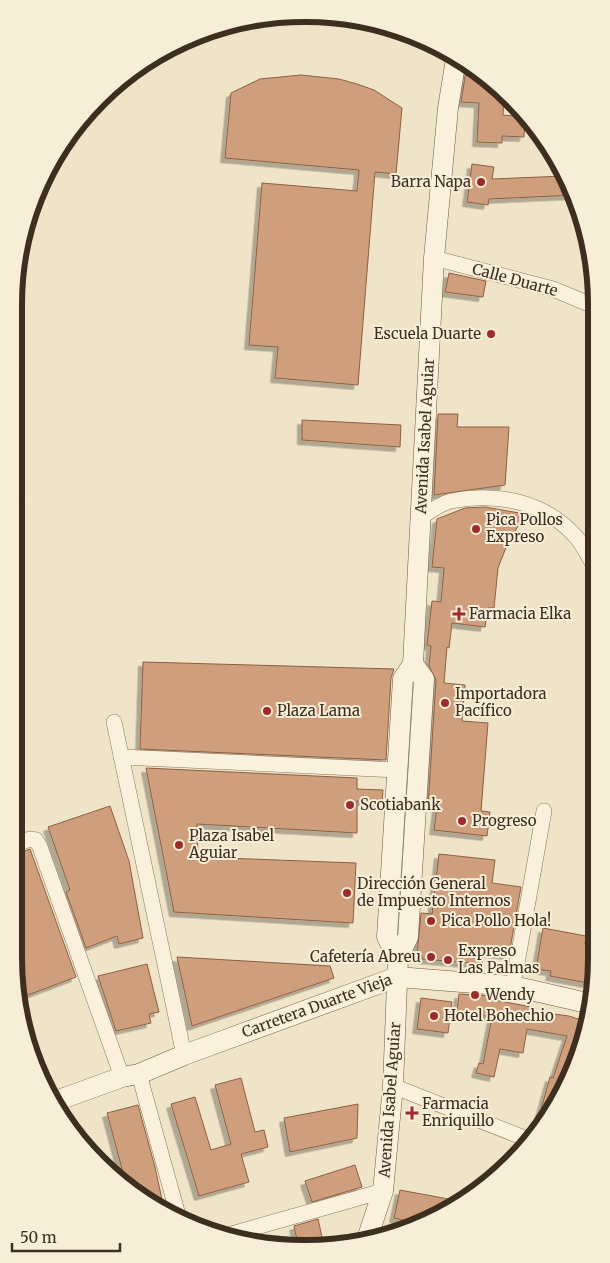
<svg xmlns="http://www.w3.org/2000/svg" width="610" height="1263" viewBox="0 0 610 1263" font-family="Merriweather,serif">
<defs>
<filter id="shadow"><feDropShadow dx="-4.5" dy="4.5" stdDeviation="0" flood-color="#0004"/></filter>
</defs>
<rect width="100%" height="100%" fill="#f0e4c8"/>
<!-- building -->
<g fill="#cf9f7d" stroke="#8d5f41" filter="url(#shadow)">
<path d="M467,65L483,74L504,96L503,115L525,117L524,137L502,136V143L477,142L479,103L461,102Z"/>
<path d="M301,75L339,79L357,84L374,90L402,108L396,174L375,172L358,385L275,378L278,347L249,345L262,183L357,191L359,170L225,158L231,93L260,79Z"/>
<path d="M472,164L494,167L492,179L564,176L575,195L489,199L488,205L467,202Z"/>
<path d="M449,273L486,281L483,297L445,292Z"/>
<path d="M438,414H458L457,427H509L505,485L434,495Z"/>
<path d="M302,420L401,425L400,447L302,440Z"/>
<path d="M485,507L525,514L507,545L498,568L494,608H488L485,627L452,623L449,648L447,647L444,683L465,685L462,721L488,723L481,811L490,812L487,836L434,830L437,807L428,806L436,680L429,666L431,646L427,645L432,601L441,602L444,568L432,567L437,519L465,508Z"/>
<path d="M143,662L394,669L391,678L386,760L140,749Z"/>
<path d="M146,768L357,778V789L383,790L382,802L357,801V833L197,824L198,857L356,863L353,923L174,912Z"/>
<path d="M110,806L129,861L143,938L119,944L117,936L86,948L66,892L70,890L48,827Z"/>
<path d="M30,849L76,977L20,998L14,958V855Z"/>
<path d="M439,854L495,860L492,883L521,887L509,955L483,952L482,964L422,959V956L417,955L421,913L432,914Z"/>
<path d="M543,928L586,936L585,944L596,946L588,983L550,976L551,971L536,969Z"/>
<path d="M177,957L330,966L334,978L192,1026Z"/>
<path d="M147,964L159,1012L149,1014L151,1023L116,1031L98,976Z"/>
<path d="M459,994L495,996V1000L531,1007L530,1011L569,1016L584,1021L574,1070L540,1121L538,1120L550,1077L553,1078L567,1036L527,1029L523,1053L500,1049L494,1077L476,1073L479,1063L483,1064L492,1017L457,1012Z"/>
<path d="M421,998L452,1002L448,1033L417,1029Z"/>
<path d="M241,1078L255,1132L264,1130L268,1147L241,1154L249,1182L199,1196L171,1104L195,1097L211,1150L231,1144L215,1085Z"/>
<path d="M358,1104L357,1138L290,1152L284,1118Z"/>
<path d="M138,1105L155,1167L164,1209L143,1200L126,1184L107,1113Z"/>
<path d="M355,1165L362,1187L312,1202L305,1181Z"/>
<path d="M400,1190L459,1201L434,1219L419,1224L394,1218Z"/>
<path d="M318,1219L324,1246L298,1245L294,1226Z"/>
</g>
<g fill="none" stroke-linecap="round" stroke-linejoin="round">
<!-- minor casing -->
<g stroke="#8d765c" stroke-width="16">
<g id="minor">
<path d="M434,258L553,289L594,306"/>
<path d="M420,517C430,512 441,503 451,501C497,492 545,501 577,538C584,546 589,558 595,567"/>
<path d="M114,722L184,1055"/>
<path d="M121,757L397,770"/>
<path d="M14,845L30,839L36,840L40,847L122,1077"/>
<path d="M513,986L544,811"/>
<path d="M139,1074L178,1215"/>
<path d="M393,1086L527,1139"/>
<path d="M228,1235L383,1191"/>
</g>
</g>
<!-- secondary casing -->
<g stroke="#6f573f" stroke-width="21">
<g id="secondary">
<path d="M398,958L387,937L403,679L413,664L434,258L448,108L456,59"/>
<path d="M56,1101L122,1077L139,1074L184,1055L397,977L513,986L587,1003"/>
<path d="M367,1239L383,1191L393,1086L398,958L408,937L424,679L413,664"/>
</g>
</g>
<!-- minor -->
<use href="#minor" stroke="#faf1dc" stroke-width="15"/>
<!-- secondary -->
<use href="#secondary" stroke="#faf1dc" stroke-width="20"/>
</g>
<!-- markers -->
<g fill="#9e2a2b" stroke="#f7eed8" stroke-width="2">
<circle cx="481" cy="182" r="5"/>
<circle cx="491" cy="334" r="5"/>
<circle cx="476" cy="529" r="5"/>
<path d="M456.5 606.5h5v5h5v5h-5v5h-5v-5h-5v-5h5z"/>
<circle cx="445" cy="703" r="5"/>
<circle cx="267" cy="711" r="5"/>
<circle cx="350" cy="805" r="5"/>
<circle cx="462" cy="821" r="5"/>
<circle cx="179" cy="845" r="5"/>
<circle cx="347" cy="893" r="5"/>
<circle cx="431" cy="921" r="5"/>
<circle cx="431" cy="957" r="5"/>
<circle cx="448" cy="960" r="5"/>
<circle cx="475" cy="995" r="5"/>
<circle cx="434" cy="1016" r="5"/>
<path d="M409.5 1105.5h5v5h5v5h-5v5h-5v-5h-5v-5h5z"/>
</g>
<g text-anchor="middle" stroke-width="4" stroke-linejoin="round" paint-order="stroke">
<!-- poi labels -->
<g font-size="15" fill="#3d2e20" stroke="#f7eed8" text-anchor="start">
<text x="471" y="187" text-anchor="end">Barra Napa</text>
<text x="481" y="339" text-anchor="end">Escuela Duarte</text>
<text x="486" y="525">Pica Pollos<tspan x="486" dy="17">Expreso</tspan></text>
<text x="469" y="619">Farmacia Elka</text>
<text x="455" y="699">Importadora<tspan x="455" dy="17">Pacífico</tspan></text>
<text x="277" y="716">Plaza Lama</text>
<text x="360" y="810">Scotiabank</text>
<text x="472" y="826">Progreso</text>
<text x="189" y="841">Plaza Isabel<tspan x="189" dy="17">Aguiar</tspan></text>
<text x="357" y="889">Dirección General<tspan x="357" dy="17">de Impuesto Internos</tspan></text>
<text x="441" y="926">Pica Pollo Hola!</text>
<text x="458" y="956">Expreso<tspan x="458" dy="17">Las Palmas</tspan></text>
<text x="421" y="962" text-anchor="end">Cafetería Abreu</text>
<text x="485" y="1000">Wendy</text>
<text x="444" y="1021">Hotel Bohechio</text>
<text x="422" y="1109">Farmacia<tspan x="422" dy="17">Enriquillo</tspan></text>
</g>
<!-- street labels -->
<g font-size="15" fill="#3d2e20" stroke="#f7eed8">
<text transform="translate(515 280) rotate(15)" y="5">Calle Duarte</text>
<text transform="translate(425 436) rotate(-87)" y="5">Avenida Isabel Aguiar</text>
<text transform="translate(317 1006) rotate(-20)" y="5">Carretera Duarte Vieja</text>
<text transform="translate(390 1100) rotate(-86)" y="5">Avenida Isabel Aguiar</text>
</g>
</g>
<!-- crop -->
<path d="M0 0H610V1263H0ZM304 22H306A282 282 0 0 1 588 304V958A282 282 0 0 1 306 1240H304A282 282 0 0 1 22 958V304A282 282 0 0 1 304 22Z" fill="#f7eed8" fill-rule="evenodd"/>
<path fill="none" stroke="#3d2e20" stroke-width="6" d="M304 22H306A282 282 0 0 1 588 304V958A282 282 0 0 1 306 1240H304A282 282 0 0 1 22 958V304A282 282 0 0 1 304 22Z"/>
<!-- scale -->
<path d="M12 1243v8h108v-8" fill="none" stroke="#3d2e20" stroke-width="2.5"/>
<text x="20" y="1243" font-size="15" fill="#3d2e20" stroke="#f7eed8" stroke-width="4" paint-order="stroke">50 m</text>
</svg>
